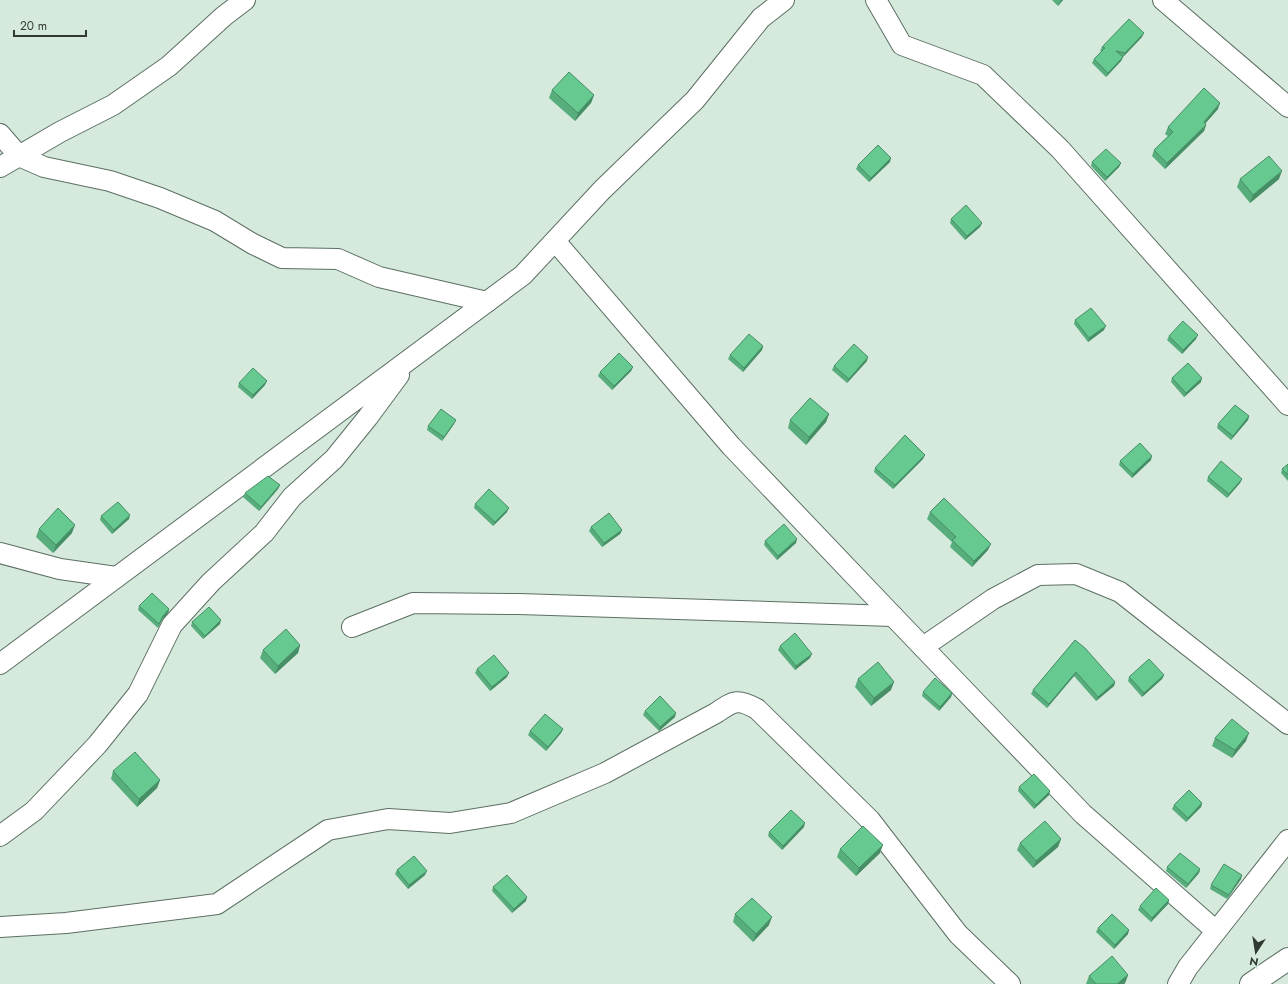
<svg xmlns="http://www.w3.org/2000/svg" width="1288" height="984" viewBox="0 0 1288 984" font-family="Jost,sans-serif">
<rect width="100%" height="100%" fill="#d5eadc"/>
<g fill="none" stroke-linecap="round" stroke-linejoin="round">
<!-- street casing -->
<g stroke="#5c6f63" stroke-width="22">
<g id="street">
<path d="M876,0L902,45L983,75L1060,149L1288,405"/>
<path d="M1163,0L1288,107"/>
<path d="M0,134L19,156L44,167L110,181L160,198L215,221L253,244L282,258L338,259L379,277L487,302"/>
<path d="M0,167L60,132L113,105L169,66L224,16L245,0"/>
<path d="M555,241L731,446L893,616L1083,814L1216,931"/>
<path d="M0,553L60,569L116,577"/>
<path d="M352,627L413,603L519,604L893,616"/>
<path d="M923,647L993,599L1038,575L1076,574L1120,592L1288,724"/>
<path d="M0,664L523,275L602,190L695,100L761,18L784,0"/>
<path d="M0,836L34,811L97,745L138,694L172,625L211,582L264,533L292,497L334,459L368,417L399,375"/>
<path d="M0,927L66,923L217,904L328,830L388,819L450,823L511,813L605,773L716,713C734,701 737,698 757,709L870,820L958,934L1010,984"/>
<path d="M1178,984L1188,967L1288,840"/>
</g>
</g>
<!-- secondary casing -->
<g stroke="#5c6f63" stroke-width="24">
<path id="secondary" d="M1251,984L1288,959"/>
</g>
<!-- street -->
<use href="#street" stroke="#fff" stroke-width="20"/>
<!-- secondary -->
<use href="#secondary" stroke="#fff" stroke-width="22"/>
</g>
<!-- wall -->
<g fill="#57ad7c">
<path d="M1052,0H1063L1058,6Z"/>
<path d="M1142,37L1123,57H1122H1123L1121,61L1106,77L1092,63L1094,59L1102,52L1100,51L1102,47Z"/>
<path d="M552,90L594,95L591,103L575,121L549,98Z"/>
<path d="M1218,109L1205,124L1206,125L1204,131L1165,169L1152,156L1154,150L1168,136L1165,134L1168,127Z"/>
<path d="M890,162L869,182L856,169L858,165Z"/>
<path d="M1092,162L1121,163L1119,167L1105,181L1091,166Z"/>
<path d="M1240,179H1279L1250,203L1237,187Z"/>
<path d="M951,219L982,223L980,227L965,240L950,223Z"/>
<path d="M1075,320L1104,330L1088,342L1074,324Z"/>
<path d="M1169,336L1196,339L1182,354L1167,340Z"/>
<path d="M763,346L762,350L743,372L728,359L730,355Z"/>
<path d="M867,361L847,383L832,370L834,366Z"/>
<path d="M633,367L631,371L612,390L598,376L600,372Z"/>
<path d="M1172,378L1201,382L1184,397L1171,382Z"/>
<path d="M239,383L265,385L252,399L238,387Z"/>
<path d="M829,414L826,422L806,445L788,428L790,420Z"/>
<path d="M1249,416L1248,420L1231,440L1217,428L1218,424Z"/>
<path d="M454,424L442,441L427,430L428,426Z"/>
<path d="M923,459L893,489L874,472L875,468Z"/>
<path d="M1151,460L1132,478L1119,465L1120,461Z"/>
<path d="M1288,464V481L1281,473L1282,469Z"/>
<path d="M1208,477L1242,479L1240,483L1227,498L1207,481Z"/>
<path d="M280,485L278,489L259,511L243,497L245,493Z"/>
<path d="M475,504L507,512L493,526L474,508Z"/>
<path d="M930,512L988,550L972,567L950,547L952,542L927,519Z"/>
<path d="M101,516L129,519L112,534L100,520Z"/>
<path d="M591,527L622,530L620,534L602,547L589,531Z"/>
<path d="M39,529L72,533L53,553L36,537Z"/>
<path d="M765,541L796,543L777,560L764,545Z"/>
<path d="M139,606L169,609L168,613L162,620L158,628L138,610Z"/>
<path d="M192,622L220,624L203,639L191,626Z"/>
<path d="M1075,640L1115,682L1114,686L1096,701L1074,676L1047,708L1031,694L1033,690Z"/>
<path d="M300,645L298,653L275,674L260,658L263,650Z"/>
<path d="M780,646L810,658L795,670L778,650Z"/>
<path d="M477,669L507,677L490,691L475,673Z"/>
<path d="M1164,675L1162,679L1142,697L1128,681L1129,677Z"/>
<path d="M858,679L891,690L871,706L855,687Z"/>
<path d="M923,692L952,693L951,697L939,711L922,696Z"/>
<path d="M645,711L675,717L659,731L643,715Z"/>
<path d="M563,729L561,733L546,751L528,735L530,731Z"/>
<path d="M1215,738L1246,741L1232,758L1212,746Z"/>
<path d="M113,771L160,780L157,788L137,807L111,779Z"/>
<path d="M1019,787L1049,795L1034,809L1018,791Z"/>
<path d="M1202,803L1201,807L1186,822L1172,809L1174,805Z"/>
<path d="M804,827L782,850L768,836L769,832Z"/>
<path d="M1061,839L1058,847L1033,868L1017,850L1020,843Z"/>
<path d="M840,849L880,853L856,876L837,857Z"/>
<path d="M1167,867L1200,869L1199,873L1186,888L1166,871Z"/>
<path d="M397,870L425,875L408,889L395,874Z"/>
<path d="M1242,875L1241,879L1227,899L1210,889L1211,885Z"/>
<path d="M493,887L526,901L512,913L492,891Z"/>
<path d="M1169,900L1168,904L1151,922L1138,910L1140,906Z"/>
<path d="M735,914L769,925L753,942L733,922Z"/>
<path d="M1098,928L1128,934L1114,949L1096,932Z"/>
<path d="M1128,975L1125,983L1124,984H1086L1089,976Z"/>
</g>
<!-- shaded-wall -->
<g fill="#478d65">
<path d="M1061,0H1063L1058,6Z"/>
<path d="M1144,33L1142,37L1123,57L1125,53Z"/>
<path d="M1123,57L1121,61L1106,77L1108,73Z"/>
<path d="M594,95L591,103L575,121L578,113Z"/>
<path d="M1220,103L1218,109L1201,128L1204,122Z"/>
<path d="M1206,125L1204,131L1165,169L1167,163Z"/>
<path d="M891,158L890,162L869,182L871,178Z"/>
<path d="M1121,163L1119,167L1105,181L1107,177Z"/>
<path d="M1282,171L1279,179L1250,203L1253,195Z"/>
<path d="M982,223L980,227L965,240L967,236Z"/>
<path d="M1106,326L1104,330L1088,342L1089,338Z"/>
<path d="M1198,335L1196,339L1182,354L1183,350Z"/>
<path d="M763,346L762,350L743,372L744,368Z"/>
<path d="M868,357L867,361L847,383L849,379Z"/>
<path d="M633,367L631,371L612,390L614,386Z"/>
<path d="M1202,378L1201,382L1184,397L1186,393Z"/>
<path d="M267,381L265,385L252,399L253,395Z"/>
<path d="M829,414L826,422L806,445L809,437Z"/>
<path d="M1249,416L1248,420L1231,440L1233,436Z"/>
<path d="M456,420L454,424L442,441L444,437Z"/>
<path d="M925,455L923,459L893,489L895,485Z"/>
<path d="M1152,456L1151,460L1132,478L1133,474Z"/>
<path d="M1242,479L1240,483L1227,498L1229,494Z"/>
<path d="M280,485L278,489L259,511L261,507Z"/>
<path d="M509,508L507,512L493,526L495,522Z"/>
<path d="M130,515L129,519L112,534L114,530Z"/>
<path d="M75,525L72,533L53,553L56,545Z"/>
<path d="M622,530L620,534L602,547L604,543Z"/>
<path d="M797,539L796,543L777,560L778,556Z"/>
<path d="M991,544L988,550L972,567L974,561Z"/>
<path d="M169,609L168,613L162,620L158,628L163,616Z"/>
<path d="M221,620L220,624L203,639L205,636Z"/>
<path d="M300,645L298,653L275,674L278,666Z"/>
<path d="M812,654L810,658L795,670L796,666Z"/>
<path d="M1076,672L1074,676L1047,708L1049,704Z"/>
<path d="M509,673L507,677L490,691L492,687Z"/>
<path d="M1164,675L1162,679L1142,697L1144,693Z"/>
<path d="M894,682L891,690L871,706L874,698Z"/>
<path d="M1115,682L1114,686L1096,701L1098,697Z"/>
<path d="M952,693L951,697L939,711L940,707Z"/>
<path d="M676,713L675,717L659,731L660,727Z"/>
<path d="M563,729L561,733L546,751L548,747Z"/>
<path d="M1249,733L1246,741L1232,758L1235,750Z"/>
<path d="M160,780L157,788L137,807L139,799Z"/>
<path d="M1050,791L1049,795L1034,809L1036,805Z"/>
<path d="M1202,803L1201,807L1186,822L1188,818Z"/>
<path d="M805,823L804,827L782,850L783,846Z"/>
<path d="M1061,839L1058,847L1033,868L1036,861Z"/>
<path d="M883,845L880,853L856,876L859,868Z"/>
<path d="M1200,869L1199,873L1186,888L1188,884Z"/>
<path d="M427,871L425,875L408,889L409,885Z"/>
<path d="M1242,875L1241,879L1227,899L1229,895Z"/>
<path d="M527,897L526,901L512,913L514,909Z"/>
<path d="M1169,900L1168,904L1151,922L1152,918Z"/>
<path d="M772,917L769,925L753,942L756,934Z"/>
<path d="M1129,930L1128,934L1114,949L1115,945Z"/>
<path d="M1128,975L1125,983L1124,984H1117Z"/>
</g>
<!-- building -->
<g fill="#65c990" stroke="#478d65">
<path d="M1129,19L1144,33L1125,53L1116,51L1123,57L1108,73L1094,59L1105,48L1102,47Z"/>
<path d="M569,72L594,95L578,113L552,90Z"/>
<path d="M1204,88L1220,103L1204,122L1206,125L1167,163L1154,150L1173,132L1168,127Z"/>
<path d="M878,145L891,158L871,178L858,165Z"/>
<path d="M1106,149L1121,163L1107,177L1092,162Z"/>
<path d="M1269,156L1282,171L1253,195L1240,179Z"/>
<path d="M966,205L982,223L967,236L951,219Z"/>
<path d="M1091,308L1106,326L1089,338L1075,320Z"/>
<path d="M1183,321L1198,335L1183,350L1169,336Z"/>
<path d="M749,334L763,346L744,368L730,355Z"/>
<path d="M854,344L868,357L849,379L834,366Z"/>
<path d="M619,353L633,367L614,386L600,372Z"/>
<path d="M1188,363L1202,378L1186,393L1172,378Z"/>
<path d="M253,368L267,381L253,395L239,383Z"/>
<path d="M810,398L829,414L809,437L790,420Z"/>
<path d="M1235,405L1249,416L1233,436L1218,424Z"/>
<path d="M441,409L456,420L444,437L428,426Z"/>
<path d="M905,435L925,455L895,485L875,468Z"/>
<path d="M1140,443L1152,456L1133,474L1120,461Z"/>
<path d="M1221,461L1242,479L1229,494L1208,477Z"/>
<path d="M1288,464V475L1282,469Z"/>
<path d="M268,476L280,485L261,507L245,493Z"/>
<path d="M489,489L509,508L495,522L475,504Z"/>
<path d="M944,498L991,544L974,561L952,540L956,537L930,512Z"/>
<path d="M118,502L130,515L114,530L101,516Z"/>
<path d="M58,508L75,525L56,545L39,529Z"/>
<path d="M609,513L622,530L604,543L591,527Z"/>
<path d="M784,524L797,539L778,556L765,541Z"/>
<path d="M152,593L169,609L163,616L159,624L139,606Z"/>
<path d="M209,607L221,620L205,636L192,622Z"/>
<path d="M286,629L300,645L278,666L263,650Z"/>
<path d="M795,633L812,654L796,666L780,646Z"/>
<path d="M1075,640L1085,648L1115,682L1098,697L1076,672L1049,704L1033,690Z"/>
<path d="M494,655L509,673L492,687L477,669Z"/>
<path d="M1149,659L1164,675L1144,693L1129,677Z"/>
<path d="M878,662L894,682L874,698L858,679Z"/>
<path d="M935,678L952,693L940,707L923,692Z"/>
<path d="M660,696L676,713L660,727L645,711Z"/>
<path d="M545,714L563,729L548,747L530,731Z"/>
<path d="M1232,719L1249,733L1235,750L1215,738Z"/>
<path d="M135,752L160,780L139,799L113,771Z"/>
<path d="M1034,774L1050,791L1036,805L1019,787Z"/>
<path d="M1189,790L1202,803L1188,818L1174,805Z"/>
<path d="M791,810L805,823L783,846L769,832Z"/>
<path d="M1045,821L1061,839L1036,861L1020,843Z"/>
<path d="M863,826L883,845L859,868L840,849Z"/>
<path d="M1180,853L1200,869L1188,884L1167,867Z"/>
<path d="M414,856L427,871L409,885L397,870Z"/>
<path d="M1224,864L1242,875L1229,895L1211,885Z"/>
<path d="M507,875L527,897L514,909L493,887Z"/>
<path d="M1156,888L1169,900L1152,918L1140,906Z"/>
<path d="M752,898L772,917L756,934L735,914Z"/>
<path d="M1112,914L1129,930L1115,945L1098,928Z"/>
<path d="M1112,956L1128,975L1117,984H1096L1089,976Z"/>
</g>
<!-- north arrow -->
<g transform="translate(1256 952) rotate(192)" stroke="#d5eadc" stroke-width="3" paint-order="stroke">
<path d="M0-3L7 15L0 10L-7 15Z" fill="#313934"/>
<text y="-6" font-size="11" font-weight="bold" text-anchor="middle" fill="#313934">N</text>
</g>
<!-- scale -->
<path d="M14 30v6h72v-6" fill="none" stroke="#313934" stroke-width="2"/>
<text x="20" y="30" font-size="12" fill="#313934" stroke="#d5eadc" stroke-width="3" paint-order="stroke">20 m</text>
</svg>
